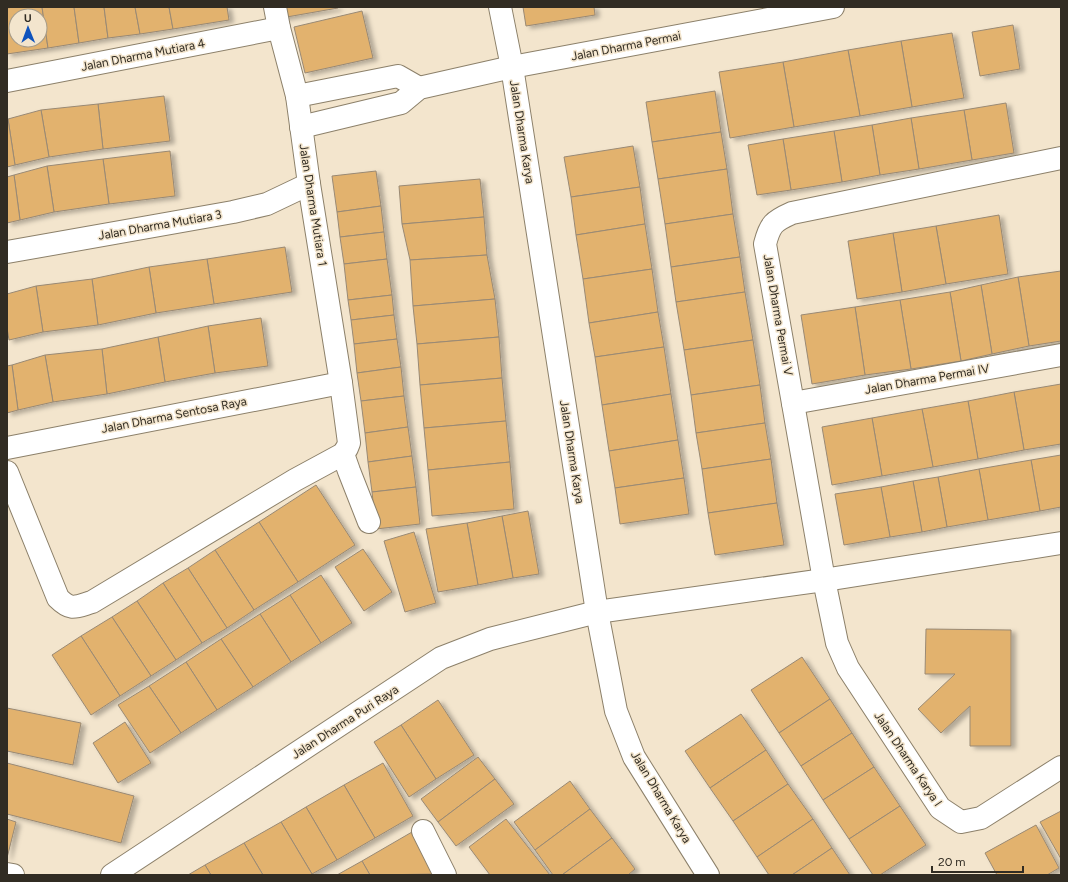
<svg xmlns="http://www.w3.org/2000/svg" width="1068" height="882" viewBox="0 0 1068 882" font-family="Figtree,sans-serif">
<defs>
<filter id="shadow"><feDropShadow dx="4.5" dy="2.5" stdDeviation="2" flood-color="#0004"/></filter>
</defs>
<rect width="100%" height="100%" fill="#f3e5cd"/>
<!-- building -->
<g fill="#e2b26e" stroke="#998974" fill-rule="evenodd" filter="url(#shadow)">
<path d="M14,7H42L48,48L7,54V8ZM16,16H40V40H16Z"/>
<path d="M42,7H74L79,43L48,48Z"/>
<path d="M74,7H104L108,38L79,43Z"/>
<path d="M104,7H135L140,34L108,38Z"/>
<path d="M135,7H169L173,29L140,34Z"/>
<path d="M169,7H227L229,20L173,29Z"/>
<path d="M279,7H337L338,8L281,18Z"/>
<path d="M523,7H594L595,15L526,26Z"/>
<path d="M362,11L373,58L305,73L294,27Z"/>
<path d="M1013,25L1020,69L980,76L972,32Z"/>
<path d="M952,33L964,98L912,107L901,41Z"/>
<path d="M901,41L912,107L860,116L848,50Z"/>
<path d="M848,50L860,116L794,127L783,62Z"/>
<path d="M783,62L794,127L730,138L719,72Z"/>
<path d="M715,91L721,132L652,142L646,102Z"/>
<path d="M164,96L170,141L103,149L98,104Z"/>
<path d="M1006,103L1014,153L972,160L964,110Z"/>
<path d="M98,104L103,149L49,157L41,110Z"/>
<path d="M41,110L49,157L15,165L8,119Z"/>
<path d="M964,110L972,160L919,169L911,118Z"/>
<path d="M911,118L919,169L880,175L872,125Z"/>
<path d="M8,119L15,165L7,167V120Z"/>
<path d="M872,125L880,175L842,182L834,131Z"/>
<path d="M834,131L842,182L791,190L783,139Z"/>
<path d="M721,132L727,169L658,179L652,142Z"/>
<path d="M783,139L791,190L757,195L748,145Z"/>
<path d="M633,146L640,187L571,197L564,157Z"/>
<path d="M170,151L175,196L109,204L103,159Z"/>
<path d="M103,159L109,204L54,212L47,166Z"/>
<path d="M47,166L54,212L20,220L14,175Z"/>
<path d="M727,169L733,214L665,224L658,179Z"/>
<path d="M376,171L381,206L337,212L332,176Z"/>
<path d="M14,175L20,220L7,223V177Z"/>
<path d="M480,179L484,217L402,224L399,186Z"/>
<path d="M640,187L645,224L576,235L571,197Z"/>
<path d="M381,206L384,232L340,237L337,212Z"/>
<path d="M733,214L740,257L671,267L665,224Z"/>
<path d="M999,215L1008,274L946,284L936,226Z"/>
<path d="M484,217L487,255L410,260L402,224Z"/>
<path d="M645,224L652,269L583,279L576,235Z"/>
<path d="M936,226L946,284L902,292L893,233Z"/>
<path d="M384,232L387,259L344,264L340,237Z"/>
<path d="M893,233L902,292L857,299L848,241Z"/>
<path d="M285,247L292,292L214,304L207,259Z"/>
<path d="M487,255L495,299L413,306L410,260Z"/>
<path d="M740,257L745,292L676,302L671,267Z"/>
<path d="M207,259L214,304L156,313L149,267Z"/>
<path d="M387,259L392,295L348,300L344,264Z"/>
<path d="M149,267L156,313L98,325L92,279Z"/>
<path d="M652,269L658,312L589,323L583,279Z"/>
<path d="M1061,271V341L1029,346L1018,277Z"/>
<path d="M1018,277L1029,346L992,354L981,285Z"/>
<path d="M92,279L98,325L43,332L36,286Z"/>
<path d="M981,285L992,354L961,361L950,292Z"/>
<path d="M36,286L43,332L9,340L7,328V294Z"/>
<path d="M745,292L753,340L684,350L676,302Z"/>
<path d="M950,292L961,361L911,369L900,300Z"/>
<path d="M392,295L394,315L351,320L348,300Z"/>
<path d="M495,299L499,337L417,344L413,306Z"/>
<path d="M900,300L911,369L865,375L855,307Z"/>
<path d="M855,307L865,375L812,384L801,315Z"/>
<path d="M658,312L664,347L595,357L589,323Z"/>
<path d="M394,315L397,339L354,344L351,320Z"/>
<path d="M261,318L268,366L215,373L208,326Z"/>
<path d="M208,326L215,373L165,382L158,337Z"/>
<path d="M158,337L165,382L107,394L102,349Z"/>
<path d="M499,337L502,378L420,385L417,344Z"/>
<path d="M397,339L401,367L357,373L354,344Z"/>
<path d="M753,340L760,385L691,395L684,350Z"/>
<path d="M664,347L671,394L602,405L595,357Z"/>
<path d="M102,349L107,394L53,402L45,355Z"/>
<path d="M45,355L53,402L18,410L12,365Z"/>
<path d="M12,365L18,410L7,413V366Z"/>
<path d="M401,367L404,396L361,401L357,373Z"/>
<path d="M502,378L506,421L424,428L420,385Z"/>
<path d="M1061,384V444L1024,450L1014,392Z"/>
<path d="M760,385L765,423L696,433L691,395Z"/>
<path d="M1014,392L1024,450L978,459L968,401Z"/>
<path d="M671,394L678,440L609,451L602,405Z"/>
<path d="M404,396L408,427L365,433L361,401Z"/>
<path d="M968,401L978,459L933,467L922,409Z"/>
<path d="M922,409L933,467L882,476L872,418Z"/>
<path d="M872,418L882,476L832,485L822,427Z"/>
<path d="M506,421L510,462L428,470L424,428Z"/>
<path d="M765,423L771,459L702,469L696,433Z"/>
<path d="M408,427L412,456L368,462L365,433Z"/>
<path d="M678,440L684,478L615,488L609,451Z"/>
<path d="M1061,455V507L1040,511L1031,460Z"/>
<path d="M412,456L416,487L372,492L368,462Z"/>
<path d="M771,459L777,503L708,513L702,469Z"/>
<path d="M1031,460L1040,511L988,520L979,469Z"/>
<path d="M510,462L514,509L432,516L428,470Z"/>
<path d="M979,469L988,520L947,527L938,477Z"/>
<path d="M938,477L947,527L922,532L913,481Z"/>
<path d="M684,478L689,514L620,524L615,488Z"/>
<path d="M913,481L922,532L890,537L881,487Z"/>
<path d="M316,485L355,545L298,582L259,522Z"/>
<path d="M416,487L420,524L376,529L372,492Z"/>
<path d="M881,487L890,537L844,545L835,494Z"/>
<path d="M777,503L784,545L715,555L708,513Z"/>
<path d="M528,511L539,574L513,578L502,516Z"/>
<path d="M502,516L513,578L478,585L467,523Z"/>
<path d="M259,522L298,582L254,610L215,550Z"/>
<path d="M467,523L478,585L438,592L426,529Z"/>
<path d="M414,532L436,603L405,612L384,541Z"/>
<path d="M363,549L392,592L364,611L335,567Z"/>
<path d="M215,550L254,610L227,628L188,568Z"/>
<path d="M188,568L227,628L202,643L163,583Z"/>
<path d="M321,575L352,623L321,643L290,595Z"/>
<path d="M163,583L202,643L176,660L137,601Z"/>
<path d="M290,595L321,643L291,662L260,614Z"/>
<path d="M137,601L176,660L151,676L112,617Z"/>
<path d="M260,614L291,662L253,687L221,639Z"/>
<path d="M112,617L151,676L120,696L81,636Z"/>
<path d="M926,629L1011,630V746H970V706L941,733L918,709L955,674H925Z"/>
<path d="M81,636L120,696L91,715L52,655Z"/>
<path d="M221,639L253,687L217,710L186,662Z"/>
<path d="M802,657L830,699L779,733L751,690Z"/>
<path d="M186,662L217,710L181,733L149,686Z"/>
<path d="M149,686L181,733L150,753L118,705Z"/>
<path d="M830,699L852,733L801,766L779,733Z"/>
<path d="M438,700L474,755L436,779L401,725Z"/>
<path d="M7,708L81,723L73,765L7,751Z"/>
<path d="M741,714L766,750L710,788L685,751Z"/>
<path d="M125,722L151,763L118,783L93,743Z"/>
<path d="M401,725L436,779L409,797L374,742Z"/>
<path d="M852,733L874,767L823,800L801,766Z"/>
<path d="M766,750L788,784L733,821L710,788Z"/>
<path d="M478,757L495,779L438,822L421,799Z"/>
<path d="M7,763L134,796L121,843L7,814Z"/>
<path d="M383,763L413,816L375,838L344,785Z"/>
<path d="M874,767L900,806L849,839L823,800Z"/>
<path d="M495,779L514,804L456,846L438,822Z"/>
<path d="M570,781L590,809L535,850L514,822Z"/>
<path d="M788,784L813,819L757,857L733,821Z"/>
<path d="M344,785L375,838L337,860L306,807Z"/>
<path d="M900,806L926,845L880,875H873L849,839Z"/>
<path d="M306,807L337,860L312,874L281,822Z"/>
<path d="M590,809L612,838L562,875H553L535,850Z"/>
<path d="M1061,811V859L1040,822Z"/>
<path d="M7,819L16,822L7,858Z"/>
<path d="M506,819L550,875H490L469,847Z"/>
<path d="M813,819L832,848L792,875H769L757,857Z"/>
<path d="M281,822L312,874L310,875H263L244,843Z"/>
<path d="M1036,825L1059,868L1047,875H997L985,853Z"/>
<path d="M412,832L436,874L370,875L362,861Z"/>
<path d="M612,838L635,869L628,875H562Z"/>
<path d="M244,843L263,875H211L205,865Z"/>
<path d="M832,848L850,875H792Z"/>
<path d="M362,861L370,875H337Z"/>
<path d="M205,865L211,875H188Z"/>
</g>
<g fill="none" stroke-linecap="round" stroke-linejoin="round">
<!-- street casing -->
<g stroke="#8c806a" stroke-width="24">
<g id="street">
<path d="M500,7L512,67L597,612L616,711L634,757L708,875"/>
<path d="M7,81L279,28"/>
<path d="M297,96L398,76L419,88"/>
<path d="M301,127L401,103L419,88L512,67L833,7"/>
<path d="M1061,158L792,213C774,221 770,224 765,244L824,580L837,643L848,668L940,808L961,822L981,818L1061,767"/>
<path d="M7,252L233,212L267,204L309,184"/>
<path d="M793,403L1061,355"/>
<path d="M7,448L341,383"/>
<path d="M343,454L349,471L369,522"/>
<path d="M7,472L58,598C71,611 75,607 92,602L295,480L343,454L347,448L349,443L341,383L309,184L297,96L279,28L275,7"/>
<path d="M423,831L445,875"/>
<path d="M7,874L13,875"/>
<path d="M112,875L441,658L490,639L597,612L824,580L1061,543"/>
</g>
</g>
<!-- street -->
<use href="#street" stroke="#fff" stroke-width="22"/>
</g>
<g text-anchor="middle" stroke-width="3" stroke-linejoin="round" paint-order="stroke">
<!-- street labels -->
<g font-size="12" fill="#312c23" stroke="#f3e5cd">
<text transform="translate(626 46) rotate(-11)" y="4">Jalan Dharma Permai</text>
<text transform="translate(143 55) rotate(-11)" y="4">Jalan Dharma Mutiara 4</text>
<text transform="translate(522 132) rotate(81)" y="4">Jalan Dharma Karya</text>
<text transform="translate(313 205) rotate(81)" y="4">Jalan Dharma Mutiara 1</text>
<text transform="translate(160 225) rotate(-10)" y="4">Jalan Dharma Mutiara 3</text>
<text transform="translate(778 315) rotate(80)" y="4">Jalan Dharma Permai V</text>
<text transform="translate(927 379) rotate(-10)" y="4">Jalan Dharma Permai IV</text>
<text transform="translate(174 415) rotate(-11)" y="4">Jalan Dharma Sentosa Raya</text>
<text transform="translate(572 452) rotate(81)" y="4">Jalan Dharma Karya</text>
<text transform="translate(345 722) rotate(-33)" y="4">Jalan Dharma Puri Raya</text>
<text transform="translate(908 759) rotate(56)" y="4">Jalan Dharma Karya I</text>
<text transform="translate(661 797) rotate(59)" y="4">Jalan Dharma Karya</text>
</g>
</g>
<!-- border -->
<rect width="1068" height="882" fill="none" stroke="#312c23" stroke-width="16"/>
<!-- north arrow -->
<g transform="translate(28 28) rotate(359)"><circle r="19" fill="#f3e5cd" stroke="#a59b89"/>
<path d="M0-3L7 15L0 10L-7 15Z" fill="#0f53bd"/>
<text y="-6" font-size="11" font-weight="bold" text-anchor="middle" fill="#312c23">U</text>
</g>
<!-- scale -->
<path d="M932 866v6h91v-6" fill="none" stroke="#312c23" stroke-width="2"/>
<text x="938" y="866" font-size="12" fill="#312c23" stroke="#f3e5cd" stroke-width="3" paint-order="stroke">20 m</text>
</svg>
